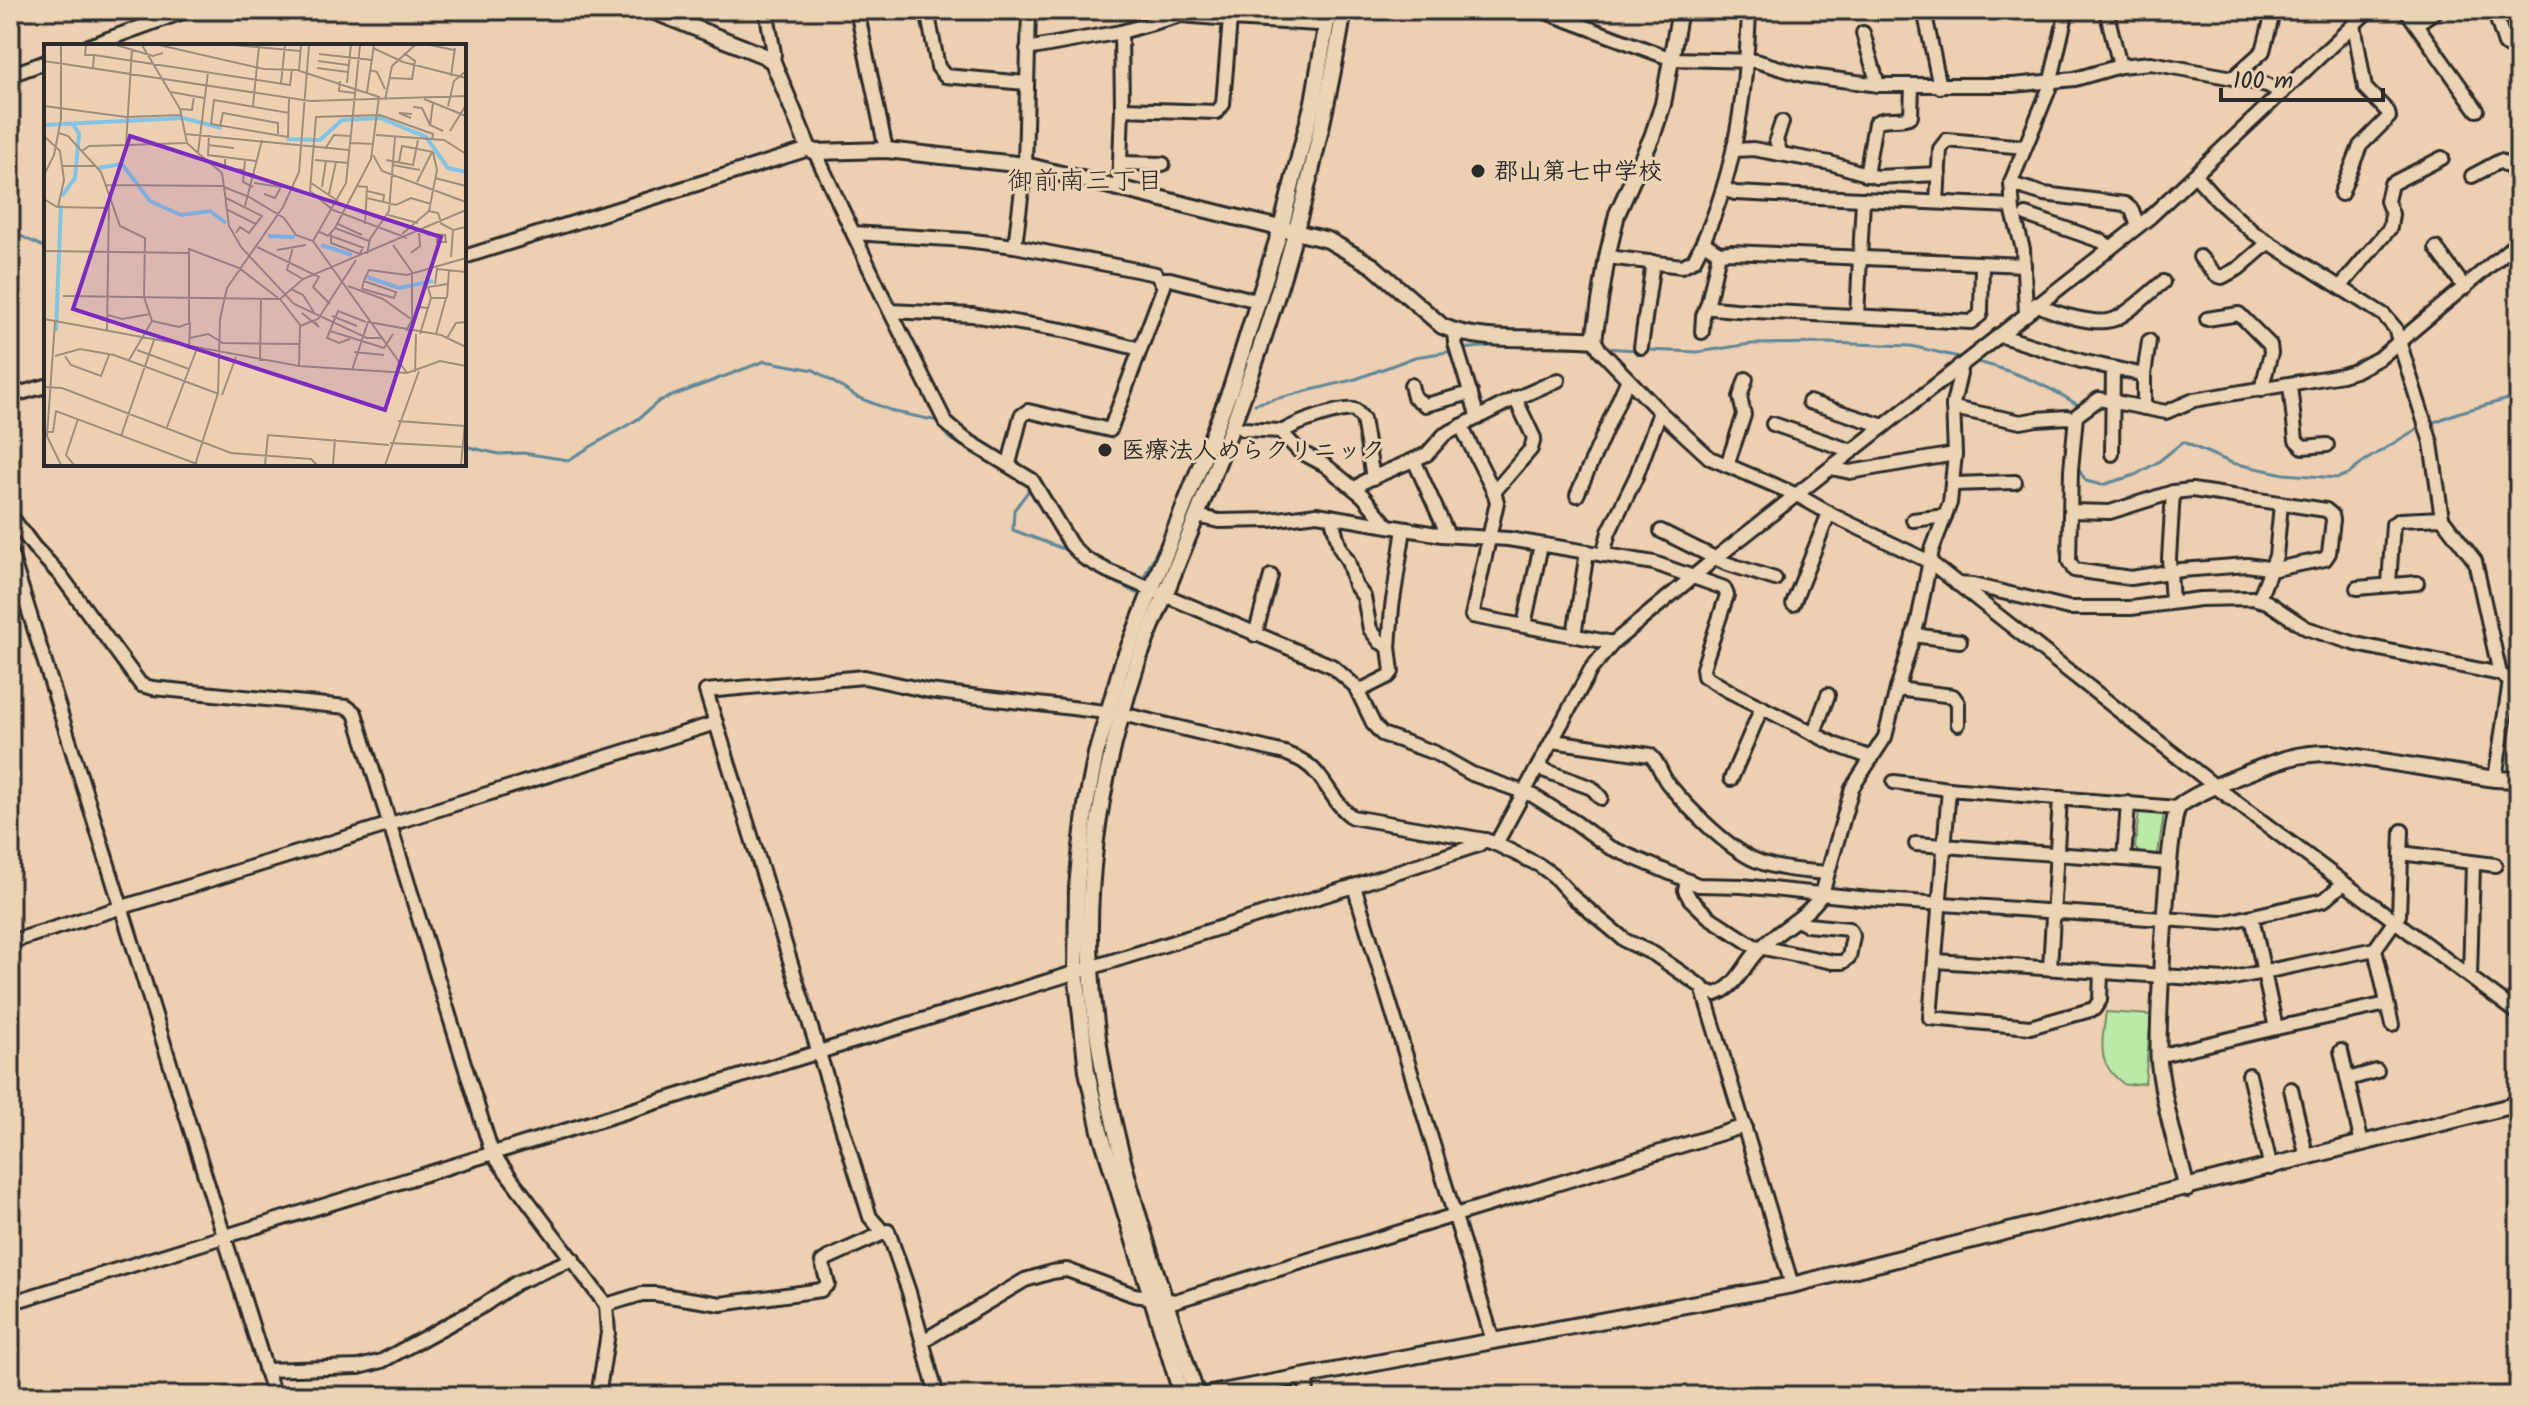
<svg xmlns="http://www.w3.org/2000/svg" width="2529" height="1406" viewBox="0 0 2529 1406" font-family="Kalam,'Klee One',sans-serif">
<rect width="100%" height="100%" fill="#edcfb1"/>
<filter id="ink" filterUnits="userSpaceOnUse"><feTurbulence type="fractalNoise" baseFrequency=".0125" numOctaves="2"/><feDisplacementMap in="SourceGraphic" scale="16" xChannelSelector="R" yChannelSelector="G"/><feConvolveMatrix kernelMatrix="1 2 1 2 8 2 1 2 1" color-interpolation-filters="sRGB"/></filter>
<g filter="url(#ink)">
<!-- green -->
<g fill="#bbe9a7" stroke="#738a69" stroke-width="2">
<path d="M2139,811L2164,813L2158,854H2140L2135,848Z"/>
<path d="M2106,1012L2151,1015L2145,1083L2125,1085C2095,1063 2102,1045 2106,1012Z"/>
</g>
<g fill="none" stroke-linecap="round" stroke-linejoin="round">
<!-- stream -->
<g stroke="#5f8799" stroke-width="3">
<path d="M10,231L46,248"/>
<path d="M1605,348L1637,350"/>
<path d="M1461,349L1503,345L1593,348"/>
<path d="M1645,350L1698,352L1751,344L1827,343L1911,346L1963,358"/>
<path d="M1974,361C2011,370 2046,384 2078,405L2079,408"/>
<path d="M1255,404L1356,379L1415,357L1454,351"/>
<path d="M2427,425L2457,413L2519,396"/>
<path d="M464,446L499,454L523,453L568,460L638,419L659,401L765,361L814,370L857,397L895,412L938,421L950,439L984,457"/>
<path d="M2077,467L2086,481L2102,485L2135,475L2158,462L2183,442L2232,463L2284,474L2337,478L2349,474L2366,460L2420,427"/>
<path d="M1024,481L1030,489L1014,510L1013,530L1069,551"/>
<path d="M1105,576L1136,593L1138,588"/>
<path d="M1142,581L1170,524"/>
</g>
<!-- minor casing -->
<g stroke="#2b2b2b" stroke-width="18">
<g id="minor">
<path d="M766,10L774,53L773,62"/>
<path d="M857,10L886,150"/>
<path d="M927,10L938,67L945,76L1026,83"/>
<path d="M1540,10L1672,59L1756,61L1803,75L1879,85H2013L2075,79L2120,66L2151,63L2233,78L2267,85L2282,93"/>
<path d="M1924,10L1940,87"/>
<path d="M2106,10L2120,66"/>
<path d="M2406,10L2477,110"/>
<path d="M2494,10L2505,44L2513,49L2519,48"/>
<path d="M1230,19L1319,24"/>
<path d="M2416,24L2437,10"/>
<path d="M1863,33L1878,85"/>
<path d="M89,46L188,10"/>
<path d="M1027,49L1121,32L1181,15L1230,19L1223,104L1217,112L1122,109"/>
<path d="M10,75L46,62"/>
<path d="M2233,78L2263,51L2272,17L2276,10"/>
<path d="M1735,150L1753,149L1830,163L1876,177L1939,174"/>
<path d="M815,152L885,301L946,423L965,439L1032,480L1071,545L1084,558L1108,571L1332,666L1355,686L1374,725L1382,734L1435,753L1472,774L1532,795L1575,822L1609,847L1698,885L1742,886L1869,899L2222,923L2324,900L2344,883"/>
<path d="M1781,154L1776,140L1782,122"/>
<path d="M1120,163L1163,164"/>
<path d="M1866,175L1875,123C1885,116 1900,122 1911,116L1912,86"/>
<path d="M2195,175L2218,201L2254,233L2384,315L2395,328L2431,443L2442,518L2475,561L2500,674L2510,681"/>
<path d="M2472,176L2500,161L2510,167L2519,178"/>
<path d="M2011,184L2044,194L2125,204L2132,210L2138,226"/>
<path d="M1119,188L1122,109L1121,32"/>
<path d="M1724,189L1735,193L1776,195L2012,206"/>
<path d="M2341,194L2360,146L2389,117L2388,112L2365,88L2354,24"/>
<path d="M1937,202L1940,149L1947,140L2025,147"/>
<path d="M2026,215L2101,241L2110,247"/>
<path d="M853,233L965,240L1015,246L1156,274L1164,286L1110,430L1028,411L1021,416L1009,464"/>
<path d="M1704,243L1719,253L1708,303L1712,308L1736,310L1971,322L1980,315L1981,311L1982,264"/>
<path d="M1015,246L1025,165L1029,10"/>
<path d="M2436,248L2465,288"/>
<path d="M1719,253L1731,252L2024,265"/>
<path d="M464,257L809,149"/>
<path d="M1607,257L1682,266L1694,260C1735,182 1746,96 1749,10"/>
<path d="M2200,257L2216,275L2222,277L2239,268L2268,243"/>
<path d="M1162,279H1170L1250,299"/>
<path d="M2341,286L2390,228L2392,214L2387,201L2391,184L2442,158"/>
<path d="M2036,304C2054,313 2099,328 2117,318C2134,309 2149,293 2163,282"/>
<path d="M890,311L972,315L1068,331L1140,349"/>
<path d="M2026,313L2023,249L2013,212L2011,182L2049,89L2067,10"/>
<path d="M1857,316L1863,200"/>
<path d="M2207,319L2239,314L2270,345L2271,353L2261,390"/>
<path d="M1454,332L1455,343L1478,418"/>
<path d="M1702,332L1703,316L1708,303"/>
<path d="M1999,335L2081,361L2144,375"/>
<path d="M1594,340L1600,350L1660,412L1710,458L1797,495L1834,516L1930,562L2216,787L2519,1014"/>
<path d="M1641,347L1653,262"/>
<path d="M1411,385L1414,397L1425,405L1471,393"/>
<path d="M2290,385L2296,440L2303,447L2327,445"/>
<path d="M10,396L46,386"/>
<path d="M1809,402L1884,426"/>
<path d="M1953,408L2021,422L2037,419L2067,417L2075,419"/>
<path d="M2144,408V375L2149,341"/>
<path d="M1773,424L1852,451"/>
<path d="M1461,426L1494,492L1497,502L1472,616L1613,643"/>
<path d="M1243,429L1280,431L1299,451L1325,465L1363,496L1387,525"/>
<path d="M1282,432C1295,423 1341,407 1355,410L1363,419L1373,478"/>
<path d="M2112,454L2113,368"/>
<path d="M1414,460L1448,535"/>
<path d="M1727,465L1744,415L1740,397L1746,379"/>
<path d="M1831,468L1850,472L1955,454"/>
<path d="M1953,484L2015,482"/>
<path d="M1355,489L1365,481L1427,454L1444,435L1506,403L1558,380"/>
<path d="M1494,492L1531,449L1534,438L1515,398"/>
<path d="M1577,495L1628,379"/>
<path d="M2070,511L2110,512L2173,492L2192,490L2326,510L2332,515L2333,520L2329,553L2325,559L2275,569L2247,565L2181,570L2131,578L2074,570L2069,561L2071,470L2076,416L2099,399L2166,412L2194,400L2342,375L2355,371L2381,357L2519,241"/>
<path d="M10,515L34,547L61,576L141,685L153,688L347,707L355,713L492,1153L606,1305L608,1333L598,1396"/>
<path d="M1197,516L1219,521L1270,520L1317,514L1442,535L1508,539L1654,563L1724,588L1727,595L1703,668L1704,676L1729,691L1836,745L1872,758"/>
<path d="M1331,516L1340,548L1348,561L1355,585L1364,597L1370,629L1380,642L1389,647"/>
<path d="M1913,520L1945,516"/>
<path d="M1661,531L1725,563L1775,579"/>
<path d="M10,551L274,1396"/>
<path d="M1603,555L1609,532L1636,477L1660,412"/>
<path d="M1957,584L1973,585L2069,608H2131L2200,599L2252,598L2267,602L2306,628L2356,644L2500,674"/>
<path d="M2389,584L2393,524L2400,520L2442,518"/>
<path d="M2357,588L2417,583"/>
<path d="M2259,599L2276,556L2281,504"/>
<path d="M2172,601L2169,559L2173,492"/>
<path d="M1793,604L1829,513"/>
<path d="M1524,625L1541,545"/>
<path d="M1255,635L1271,576"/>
<path d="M1574,635L1587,552"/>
<path d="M1913,635L1960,641"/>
<path d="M1897,689L1953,696L1958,703V724"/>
<path d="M1359,691L1389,676L1392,672L1389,647L1392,607L1404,529"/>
<path d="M1814,733L1828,695"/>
<path d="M1553,741L1650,755C1660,763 1661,777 1670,786C1690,810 1731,852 1760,862C1782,870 1804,871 1827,873"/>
<path d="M1538,768L1592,788L1601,798"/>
<path d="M1731,779L1762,707"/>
<path d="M2495,779L2510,681L2519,667"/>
<path d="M1894,782L1949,789"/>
<path d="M2128,803L2124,859L2168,863"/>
<path d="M1496,844L1539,865L1553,875L1573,897L1626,941L1654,954L1702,987L1792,1285"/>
<path d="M1916,844L2124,859"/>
<path d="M2401,853L2495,865"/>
<path d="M1687,882L1685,890L1690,899L1709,917L1754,946L1833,962H1843L1849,957L1853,936L1849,929L1807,925L1797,920"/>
<path d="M1354,886L1493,1341"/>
<path d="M2252,917L2276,1028"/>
<path d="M10,942L716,723"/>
<path d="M2375,949L2392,1025"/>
<path d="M1936,961L2224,980L2375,949L2399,915L2402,831"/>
<path d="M2050,968L2060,798"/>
<path d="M2101,972L2100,1000L2094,1009L2030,1027L1930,1018L1949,789L2177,808"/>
<path d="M2470,977L2473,863"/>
<path d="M1705,991L1716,994C1736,987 1742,969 1755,954C1775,930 1805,920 1822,894L1852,788L1885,737L1897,689L1918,621L1932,550L1950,503L1955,454L1953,404L1960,374L1959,366"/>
<path d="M2341,1051L2362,1144"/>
<path d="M2158,1054H2166L2276,1028L2387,1004"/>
<path d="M2249,1075L2271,1168"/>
<path d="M2348,1079L2377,1071"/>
<path d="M2291,1089L2307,1158"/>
<path d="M883,1232L870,1217L706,691L864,677L929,691L1122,714L1285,753C1291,756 1298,758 1304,762C1325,775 1332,803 1352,817L1485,840"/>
<path d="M10,1303L1354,886L1478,845L1485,840L1496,844L1591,669L1613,643L1712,561L2150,217L2369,10"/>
<path d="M606,1305L642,1294H656L721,1304L821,1290L828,1284L822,1262L828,1258L888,1231L909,1292L937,1396"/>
<path d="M923,1341L1025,1280L1052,1272L1067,1270L1134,1295L1175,1301L1745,1126"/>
<path d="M265,1370L359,1367L382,1361L484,1305L516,1283L573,1259"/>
<path d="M1306,1376L1307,1396"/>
</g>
</g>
<!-- tertiary casing -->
<g stroke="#2b2b2b" stroke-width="20">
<g id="tertiary">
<path d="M650,10L765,56L773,62L809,149L815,152L886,150L1025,165L1328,240L1373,266L1442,326C1481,345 1549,335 1594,340L1607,257L1617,214L1652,137L1663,104L1680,10"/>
<path d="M2187,1189C2177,1148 2164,1106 2159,1063C2156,1038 2168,821 2178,808C2186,795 2271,763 2289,758C2303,754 2317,753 2332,753L2495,779L2519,780"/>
<path d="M1182,1396L1100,1131L1087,1071L1076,971L1077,888L1080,856L1086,806L1096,754L1122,664L1231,388L1281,228L1313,102L1329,10"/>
<path d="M1197,1396C1151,1257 1099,1116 1091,969C1085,868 1104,766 1135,670C1144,643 1156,616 1167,590C1193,525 1220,460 1244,394C1289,270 1322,141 1344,10"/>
<path d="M1200,1396L1792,1285L2519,1104"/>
</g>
</g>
<!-- minor -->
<use href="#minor" stroke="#ebd3b3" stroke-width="12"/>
<!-- tertiary -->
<use href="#tertiary" stroke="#ebd3b3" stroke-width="14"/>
</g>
</g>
<!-- markers -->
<g fill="#2b2b2b" stroke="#ebd3b3" stroke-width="3">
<circle cx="1478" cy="171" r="8"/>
<circle cx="1105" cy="450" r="8"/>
</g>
<g text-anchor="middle" stroke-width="6" stroke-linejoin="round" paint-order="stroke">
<!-- poi labels -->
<g font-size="24" font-weight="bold" fill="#2b2b2b" stroke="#ebd3b3" text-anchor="start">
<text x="1494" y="179">郡山第七中学校</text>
<text x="1121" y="458">医療法人めらクリニック</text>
</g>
<!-- neighbourhood labels -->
<g font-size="26" fill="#2b2b2b" stroke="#ebd3b3">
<text x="1085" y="189">御前南三丁目</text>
</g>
</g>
<!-- overview -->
<g transform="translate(44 44)">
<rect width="422" height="422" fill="#edcfb1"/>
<path fill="none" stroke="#82c4e3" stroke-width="4" d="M0,81L139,74L178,84M243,95L276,96L298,76L336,74L382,93L404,124L422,128M54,124L78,120L106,157L137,171L166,167L182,179M18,152L31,134L35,90L29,80M224,192L251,193M277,201L308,211M323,233L355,244L389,237M12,287L17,161"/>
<path fill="none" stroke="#9f8d7b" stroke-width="2" d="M42,1L41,11H50L49,24M72,1L109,12L119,9M98,1L136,65L143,99L154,109M115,1L220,25L253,26L335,53L327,115L291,184L284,192L274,187M190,1L256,7M386,1L410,6M329,4L359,18L422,34M275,10L328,16M50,11L246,41L248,25M0,17L266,57L422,52M274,17L304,21M273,24L304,28M255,26L257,1M326,26L333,28L341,45M164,28L154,109L178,129L180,143L205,153L240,174L252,191L269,197L363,329M407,32L411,4M345,34L368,35L371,17L360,9M296,37L295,47L310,49M237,39L241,1M303,39L307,1M127,48L160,54M323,48L330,1M380,55L422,72M341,56L348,22L371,1M389,59L386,81L399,87M0,62L82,73L137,71M209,62L215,2M404,62L410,37L422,27M369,63L378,64L386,81M136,65L148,66L150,52M367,74L355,69L368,70M176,82L179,69L234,79V90M406,87L422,61M15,89L24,92L57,128L76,182L101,194L100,253L108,277L85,316M141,90L305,106M165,91L164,111L212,117M332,91L400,96L422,110M0,92L16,107L20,136L14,163M244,93L167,80L170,56L245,69M244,94L245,55M306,99L330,100M82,101L142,99M164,101L190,104M281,105L290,91L307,92M38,107L45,102L82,101L88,5M389,108L393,126L385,167L394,169L397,178M329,111L338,127L422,158M181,113V124L200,126M201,116L199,138L209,143M271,116L304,119M342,116L369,121L374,96M355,118L358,102L389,108M349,121L376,126M18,122H51M0,131L10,111L17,75V1M391,134L422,142M373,138L388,108M210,139L237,143L231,154L220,150M267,139L294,157M62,141L180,142M312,142L323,143L321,180M180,143L185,182L197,203L250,260L323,294H339M278,143L282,117M323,147L340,151L339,158M285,150L292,118M182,154L218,172L205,189L196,183L192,189M323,154L352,161L367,154L387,160M0,155L13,163L65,164M201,162L218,96M184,166L212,180M344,171L374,179M396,179L409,186L422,183M294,180L318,191M291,184L325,197M287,190V199L316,210L319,203M358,190L385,167M383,191L387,190L401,191L402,198H393V191M287,192L320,204M363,194L289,166L266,147L272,73L336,71L389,90L388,96M269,197L302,139L316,1M349,201L368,228V276M213,203L275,233L269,243L286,260M249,203L243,226L259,235M233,206L262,201M0,207L145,209M367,209L376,202L375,189M323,210L326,195L345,167L351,93M407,213L409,186M320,237L352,248L350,254L319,245L318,244L320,237L322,232L325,226L363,231L422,214M391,240L393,225L422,228M304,242L339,255L367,275M247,245L259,251L271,270M19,252L236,255L259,235L422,166M387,254L384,243L404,240M403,254L405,227M236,255L256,281L255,322M258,269L275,283L271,278M64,271L78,275L106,270M288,272L313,282M0,275L255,322L363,329L396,317L422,322M108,277L135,283L146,279L145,305M11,278L3,392L17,421M145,279V205L195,224L234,254M256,282L274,275L312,216M63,287L65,158M286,287L340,304L349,290M362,287L375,263L384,264M376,290L387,254H402L392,290M146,294L164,290L179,299L256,300M403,294L412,279L422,278M306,295L295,299L283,294L294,267L322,278M93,306L145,325M310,308L340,311M11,312L36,305L70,311L175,350M21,312L27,321L57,332L65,311M216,317L217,255M308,326L324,278L397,291L422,303M371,328L372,290M0,343L18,344L187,409L267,415L273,421M178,351L192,313M354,377L421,382M123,383L152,307M0,388H9L12,367L153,420M77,392L110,296M346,399L420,403M30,421L22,411L34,375M151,421L174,349L176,275L183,244L239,163L255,128L265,1M221,421L224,391L345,401M289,421L291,395M341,421L375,327M417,421L422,367"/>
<path fill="#7b2cbf" fill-opacity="0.15" stroke="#7b2cbf" stroke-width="4" d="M86,92L397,193L341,366L29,265Z"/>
<rect width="422" height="422" fill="none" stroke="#2b2b2b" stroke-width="4"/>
</g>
<!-- margin -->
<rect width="2529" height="1406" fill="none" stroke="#ebd3b3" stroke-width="40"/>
<rect x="20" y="20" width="2489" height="1366" fill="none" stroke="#2b2b2b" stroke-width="3" filter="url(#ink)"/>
<!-- scale -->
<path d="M2221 88v12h162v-12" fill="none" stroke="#2b2b2b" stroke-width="4"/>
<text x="2233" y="88" font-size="24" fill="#2b2b2b" stroke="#ebd3b3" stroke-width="6" paint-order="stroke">100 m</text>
</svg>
